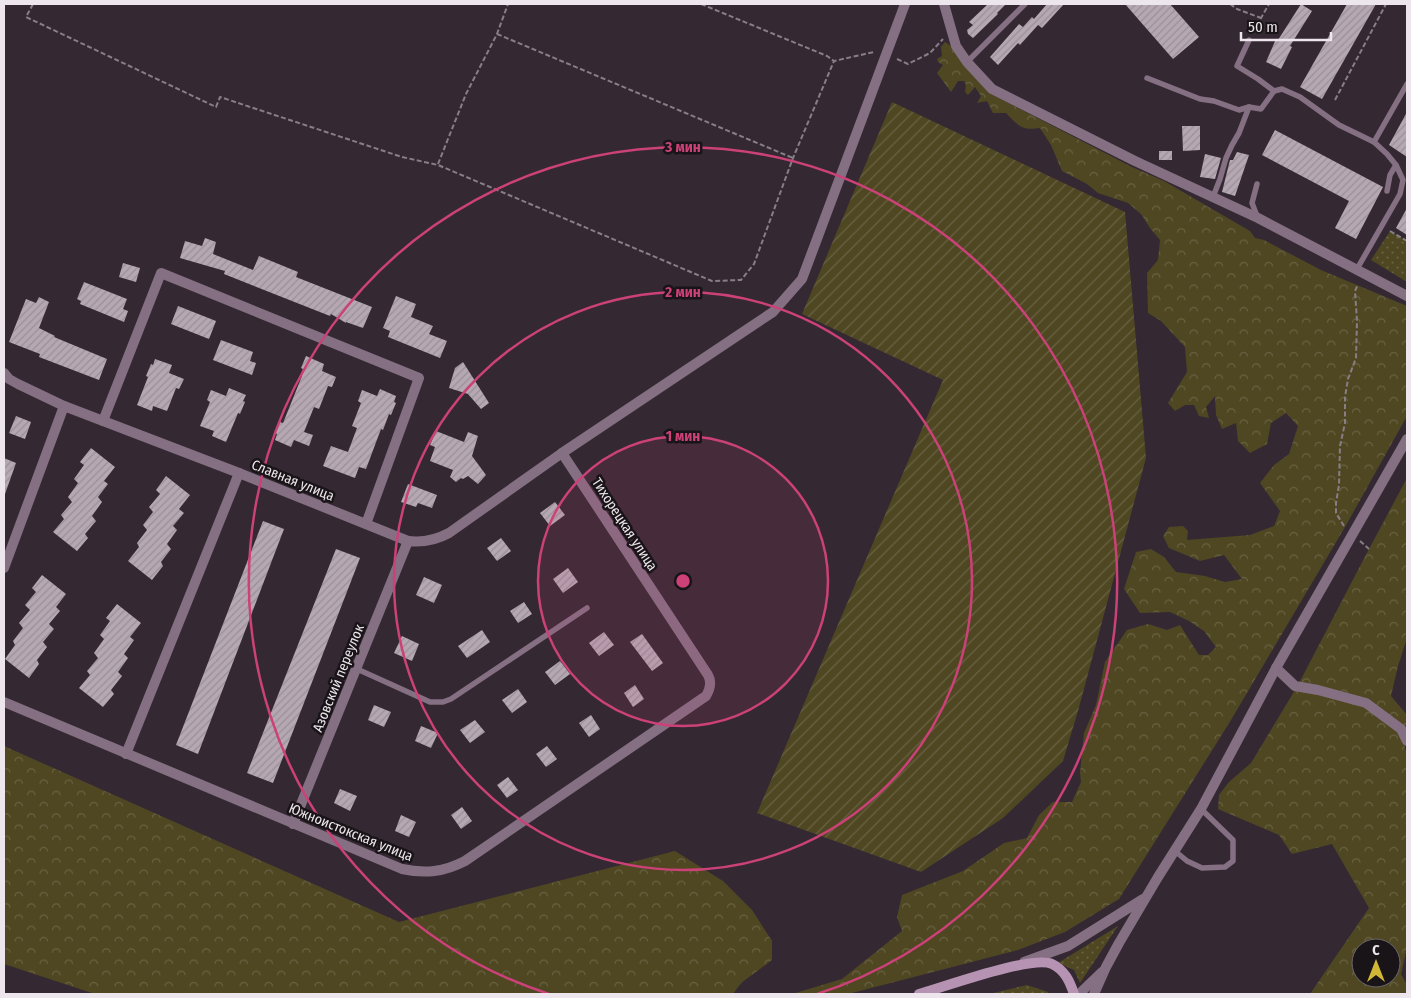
<svg xmlns="http://www.w3.org/2000/svg" width="1411" height="998" viewBox="0 0 1411 998" font-family="'Fira Sans Condensed',sans-serif">
<defs>
<pattern id="grass-dots" width="8" height="8" patternUnits="userSpaceOnUse" patternTransform="scale(1.25)"><rect width="8" height="8" fill="#4f4722"/><path d="M2 2h.1M6 6h.1" fill="none" stroke="#696242" stroke-width="1.8" stroke-linecap="round"/></pattern>
<pattern id="forest-crowns" width="20" height="18" patternUnits="userSpaceOnUse" patternTransform="scale(1.25)"><rect width="20" height="18" fill="#4f4722"/><path d="M2 6a3 3 0 1 1 6 0M12 15a3 3 0 1 1 6 0" fill="none" stroke="#696242"/></pattern>
<pattern id="garden-furrows" width="10" height="10" patternUnits="userSpaceOnUse" patternTransform="scale(1.25)"><rect width="10" height="10" fill="#4f4722"/><path d="M-1 1l2-2M0 10L10 0M9 11l2-2" fill="none" stroke="#696242"/></pattern>
<pattern id="building-hatch" width="6" height="6" patternUnits="userSpaceOnUse" patternTransform="scale(1.25)"><rect width="6" height="6" fill="#b5a8b3"/><path d="M-1 1l2-2M0 6l6-6M5 7l2-2" fill="none" stroke="#9a8f98"/></pattern>
</defs>
<rect width="100%" height="100%" fill="#342933"/>
<!-- grass -->
<g fill="url(#grass-dots)">
<path d="M1390,231L1407,241V282L1371,260Z"/>
<path d="M1118,926L1080,983L1074,970L1058,963Z"/>
<path d="M1027,985L1048,992L1049,994H989Z"/>
</g>
<!-- forest -->
<g fill="url(#forest-crowns)" fill-rule="evenodd">
<path d="M945,42L951,46L964,64L989,93L1132,167L1164,181L1250,231L1255,238L1264,240L1321,270L1407,306V416L1345,527L1231,720L1119,899L1065,932L1018,950L848,994H792L842,979L902,931L897,917L902,895L963,871L1004,843L1027,838L1039,815L1053,802H1072L1081,782L1080,773L1084,733L1096,705L1105,662L1127,630L1148,624L1167,630L1180,625L1199,655H1208L1216,647L1204,631L1189,621L1170,612L1140,613L1124,589L1136,552L1151,549L1164,557L1176,572L1205,576L1225,582L1242,579L1224,555L1200,561L1169,548L1163,536L1169,527L1183,526L1188,531L1187,540L1250,535L1274,526L1280,511L1260,483L1274,465L1289,454L1298,426L1286,413L1271,423L1267,444L1250,453L1238,441L1236,423L1222,429L1216,415L1215,396L1206,407L1209,418L1199,416L1194,405H1185L1175,411L1168,403L1187,372L1185,347L1161,321L1148,313L1147,273L1158,260L1160,240L1150,228L1141,214L1128,203L1098,193L1087,184L1062,171L1051,145L1040,128C1021,131 1018,125 1006,113H993L987,101L977,103L981,96L975,87L968,95L965,92L966,85L964,81H958L951,92L937,73L943,65L938,62L937,59L942,56L941,47Z"/>
<path d="M1407,478V638L1398,666L1391,696L1407,715V734L1369,702L1298,685L1369,549Z"/>
<path d="M1295,690L1318,694L1366,708L1401,733L1407,755V947L1401,974L1407,985V994H1310L1369,908L1332,844L1292,854L1279,835L1218,809L1219,795L1229,782L1251,763ZM1361,948H1391V978H1361Z"/>
<path d="M4,746L399,922L675,851L723,881L752,910L772,941V960L741,983L733,994H95L4,964Z"/>
</g>
<!-- garden -->
<path fill="url(#garden-furrows)" d="M892,102L1125,212L1146,458L1078,711L1063,761L1003,818L921,872L757,813L943,380L802,314Z"/>
<!-- building -->
<g fill="url(#building-hatch)">
<path d="M988,4H1006L997,13L998,14L973,38L968,34L967,30L973,25L969,22Z"/>
<path d="M1047,4H1064L1042,28L1038,25L1020,45L1018,43L998,65L990,57L1019,24L1023,27L1032,17L1034,19Z"/>
<path d="M1125,4H1170L1199,37L1173,59Z"/>
<path d="M1301,4L1312,11L1290,46L1292,47L1281,69L1266,62L1276,39L1278,40Z"/>
<path d="M1347,4H1376L1322,99L1300,87Z"/>
<path d="M1407,112V157L1389,145Z"/>
<path d="M1182,126H1200V150L1183,151Z"/>
<path d="M1275,130L1383,187L1356,239L1335,228L1349,201L1262,155Z"/>
<rect x="1159" y="151" width="13" height="9"/>
<path d="M1237,152L1249,155L1235,196L1222,192L1230,160H1233Z"/>
<path d="M1205,154L1221,158L1215,179L1200,177Z"/>
<path d="M1407,208V235L1396,228Z"/>
<path d="M205,238L216,242L213,254L253,270L259,256L298,272L296,277L372,307L363,328L346,322V323L331,314L330,316L224,274L225,271L180,258L185,241L202,246Z"/>
<path d="M123,263L140,268L136,282L119,277Z"/>
<path d="M84,282L127,299L123,309L128,311L124,322L80,304L81,301L77,299Z"/>
<path d="M396,296L416,304L411,317L433,326L429,334L447,341L440,358L388,337L390,331L383,328Z"/>
<path d="M39,297L49,302L39,328L55,336L54,337L107,359L99,380L39,357L40,354L9,342L26,299L36,303Z"/>
<path d="M178,306L216,321L209,339L171,324Z"/>
<path d="M221,340L253,352L250,361L256,363L252,375L213,360Z"/>
<path d="M306,356L324,364L322,371L336,377L332,387L328,386L319,409L314,407L304,432L313,435L309,446L294,440L291,447L275,440L277,434L275,433L280,422L283,423L302,376L301,375L303,369L301,368Z"/>
<path d="M155,359L172,365L169,373L184,379L179,389L176,388L167,411L153,406L152,411L137,405L148,377L146,376L151,364L153,365Z"/>
<path d="M463,362L489,403L481,409L468,394L449,388L455,368Z"/>
<path d="M229,388L246,395L243,401L245,402L240,414L238,413L226,442L212,436L214,431L200,426L210,402L207,400L211,390L226,396Z"/>
<path d="M380,389L396,396L394,402L396,403L391,415L389,414L383,430L381,429L366,469L359,467L355,478L323,466L331,446L348,452L357,428L352,426L361,403L358,401L362,390L377,396Z"/>
<path d="M16,416L31,422L25,439L9,433Z"/>
<path d="M436,431L464,442L468,432L478,436L472,456L486,475L478,484L468,476L463,479L461,478L456,482L450,477L453,470L430,461L435,447L430,445Z"/>
<path d="M91,448L115,467L104,481L108,484L98,497L102,502L92,516L96,521L85,534L88,538L77,551L53,532L64,519L61,515L72,502L68,497L78,483L74,479L84,465L80,462Z"/>
<path d="M4,458L16,463L5,494H4Z"/>
<path d="M166,476L190,495L179,509L184,513L173,526L177,530L167,544L171,549L161,562L163,566L152,580L128,561L139,547L137,543L147,530L143,525L153,512L149,507L160,494L156,490Z"/>
<path d="M408,484L437,495L432,508L418,503L416,507L401,502Z"/>
<path d="M555,502L565,515L550,526L540,513Z"/>
<path d="M263,521L284,529L198,754L176,745Z"/>
<path d="M501,538L511,551L497,561L487,548Z"/>
<path d="M336,549L360,558L273,783L247,773Z"/>
<path d="M568,568L578,582L563,593L553,579Z"/>
<path d="M42,575L66,594L56,607L60,611L49,624L54,629L43,642L47,647L37,660L39,664L29,678L5,659L15,645L13,641L23,628L19,623L30,610L25,605L36,592L32,588Z"/>
<path d="M424,577L442,585L434,603L416,595Z"/>
<path d="M524,602L532,614L518,623L510,611Z"/>
<path d="M117,604L141,623L130,637L134,640L124,654L128,658L118,672L122,676L111,690L114,694L103,707L79,688L90,675L87,671L98,658L94,653L104,639L100,635L110,621L106,618Z"/>
<path d="M482,630L490,642L467,658L458,646Z"/>
<path d="M604,632L614,645L599,656L589,643Z"/>
<path d="M642,634L663,663L652,671L630,642Z"/>
<path d="M402,636L419,644L412,661L394,653Z"/>
<path d="M560,661L570,674L555,685L545,672Z"/>
<path d="M635,685L644,699L633,707L624,693Z"/>
<path d="M518,689L527,702L512,713L502,700Z"/>
<path d="M374,705L391,712L384,727L368,720Z"/>
<path d="M591,715L600,729L589,737L579,723Z"/>
<path d="M475,720L485,732L470,743L460,730Z"/>
<path d="M421,726L438,733L431,748L415,741Z"/>
<path d="M547,746L557,759L546,767L536,754Z"/>
<path d="M508,777L518,790L507,798L497,785Z"/>
<path d="M340,789L357,796L350,811L334,803Z"/>
<path d="M462,807L472,821L461,829L451,815Z"/>
<path d="M401,815L416,822L409,837L395,831Z"/>
</g>
<g fill="none" stroke-linecap="round" stroke-linejoin="round">
<!-- path -->
<g stroke="#877e86" stroke-width="2" stroke-dasharray="5 2.5" stroke-linecap="butt">
<path d="M33,4L26,17L216,107L220,97L402,157L438,165L712,281L741,280L754,264L793,158L834,61"/>
<path d="M701,4L827,56L834,61L874,52"/>
<path d="M1230,4L1237,9L1261,18"/>
<path d="M1253,32L1269,4"/>
<path d="M497,34L793,158"/>
<path d="M897,59L908,64L930,53L943,39"/>
<path d="M1335,100L1386,4"/>
<path d="M438,164L466,94L497,34L508,4"/>
<path d="M1390,231L1407,241"/>
<path d="M1344,526L1336,513V503L1339,485L1340,446L1345,423V397L1348,379L1356,358L1357,321L1355,291L1358,284"/>
<path d="M1360,541L1369,549"/>
</g>
<!-- service -->
<g stroke="#856f82" stroke-width="5.5">
<path d="M1249,40L1237,66L1258,79L1274,91L1282,89L1300,97L1339,125L1374,142L1387,154L1396,165L1403,180L1400,194L1357,269"/>
<path d="M967,62L1025,4"/>
<path d="M1147,78L1200,99L1214,101L1239,110L1249,107L1239,133L1232,145L1226,158L1220,179L1213,197"/>
<path d="M1249,107L1261,109L1274,91"/>
<path d="M1374,142L1407,84"/>
<path d="M1257,184L1252,203L1257,216"/>
<path d="M1387,191L1390,175L1396,165"/>
<path d="M357,669L430,702H443L451,699L587,608"/>
<path d="M1175,851L1187,861L1202,868L1225,867L1233,861V840L1201,809"/>
</g>
<!-- minor -->
<g stroke="#856f82" stroke-width="10">
<path d="M944,4L956,46L967,62L992,89L1135,161L1258,218L1407,296"/>
<path d="M4,373L9,379L18,384L64,406L239,473L408,541C424,543 436,540 449,533L562,453L773,312L802,279L905,4"/>
<path d="M103,421L161,273L419,378L366,524"/>
<path d="M4,568L64,406"/>
<path d="M1276,668L1295,686L1318,690L1366,703L1401,729L1407,741"/>
<path d="M4,702L402,869C425,874 444,872 465,861L706,696C710,689 712,682 708,675L562,453"/>
<path d="M126,754L239,473"/>
<path d="M293,824L408,541"/>
</g>
<!-- tertiary -->
<g stroke="#856f82" stroke-width="10">
<path d="M1024,962L1068,946L1143,899"/>
<path d="M1079,994L1102,972"/>
<path d="M1094,994L1106,967L1119,943L1158,877L1201,809L1276,668L1407,439"/>
</g>
<!-- secondary -->
<path stroke="#b793b3" stroke-width="10" d="M919,994C944,987 1032,955 1052,964C1065,970 1070,982 1074,994"/>
</g>
<!-- distance rings -->
<circle cx="683" cy="581" r="145" fill="#cb4178" fill-opacity=".12"/>
<g fill="none" stroke="#cb4178" stroke-width="2.5">
<circle cx="683" cy="581" r="145"/>
<circle cx="683" cy="581" r="289"/>
<path d="M549 994A434 434 0 1 1 817 994"/>
</g>
<g text-anchor="middle" stroke-width="5" stroke-linejoin="round" paint-order="stroke">
<!-- street labels -->
<g font-size="14" fill="#ede6ec" stroke="#191418">
<text transform="translate(293 480) rotate(22)" y="5">Славная улица</text>
<text transform="translate(625 524) rotate(57)" y="5">Тихорецкая улица</text>
<text transform="translate(338 678) rotate(-68)" y="5">Азовский переулок</text>
<text transform="translate(351 832) rotate(22)" y="5">Южноистокская улица</text>
</g>
</g>
<circle cx="683" cy="581" r="8" fill="#cb4178" stroke="#191418" stroke-width="2.5"/>
<g font-size="15" text-anchor="middle" font-weight="bold" fill="#cb4178" stroke="#191418" stroke-width="5" stroke-linejoin="round" paint-order="stroke">
<text x="683" y="152">3 мин</text>
<text x="683" y="297">2 мин</text>
<text x="683" y="441">1 мин</text>
</g>
<!-- border -->
<rect width="1411" height="998" fill="none" stroke="#ede6ec" stroke-width="10"/>
<!-- north arrow -->
<g transform="translate(1376 963)"><circle r="24" fill="#191418" stroke="#6e686d"/>
<path d="M0-4L9 19L0 12L-9 19Z" fill="#d1b736"/>
<text y="-8" font-size="14" font-weight="bold" text-anchor="middle" fill="#ede6ec">С</text>
</g>
<!-- scale -->
<path d="M1241 32v8h90v-8" fill="none" stroke="#ede6ec" stroke-width="2.5"/>
<text x="1248" y="32" font-size="15" fill="#ede6ec" stroke="#191418" stroke-width="4" paint-order="stroke">50 m</text>
</svg>
